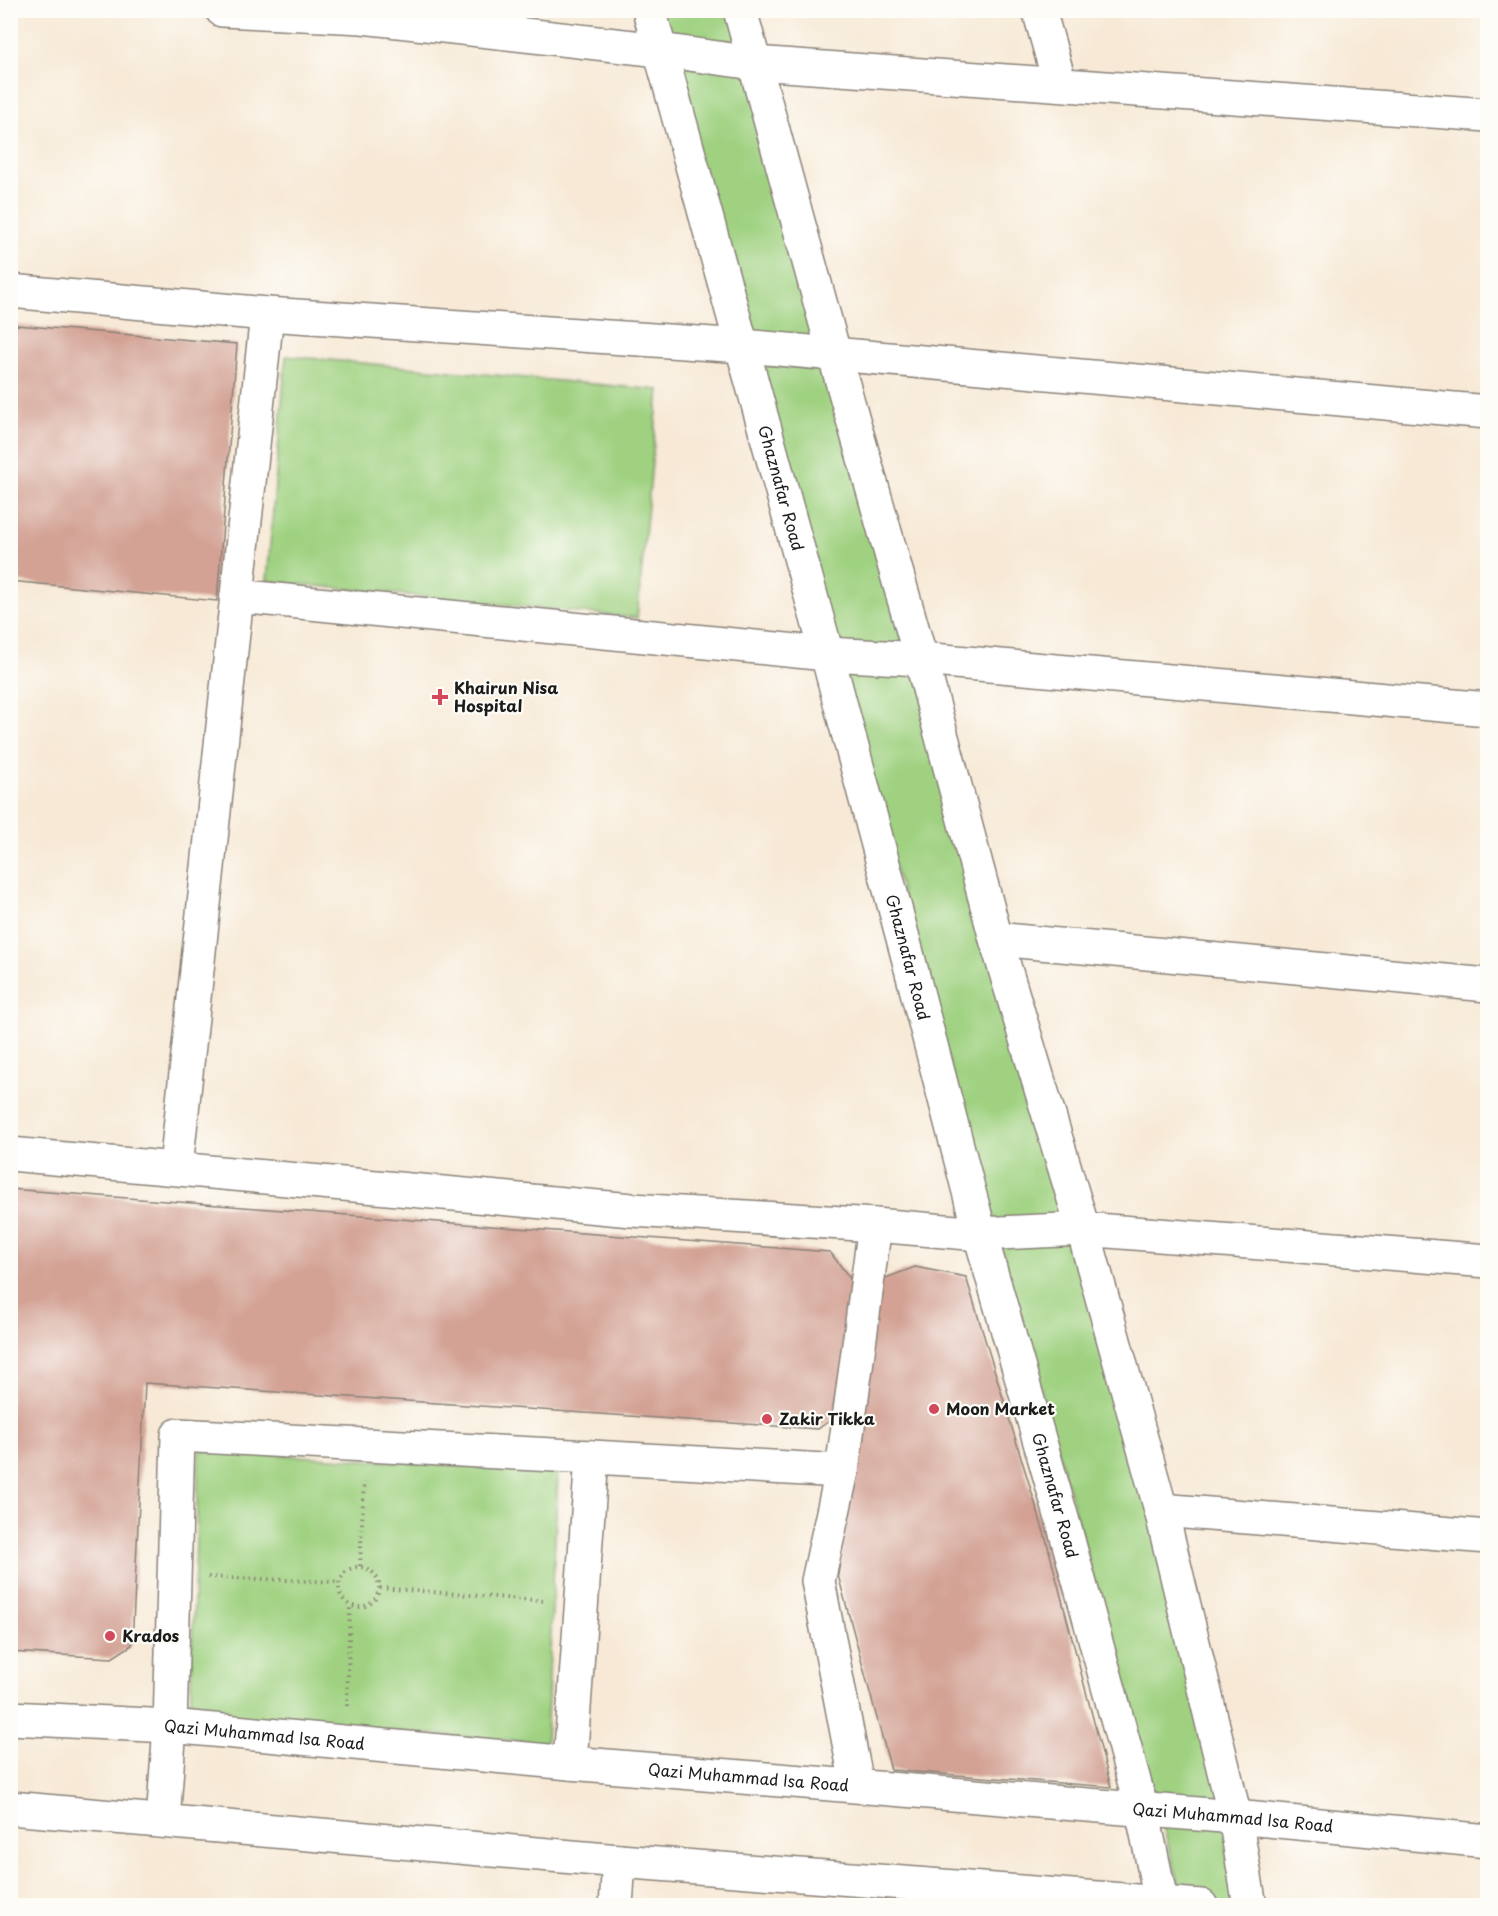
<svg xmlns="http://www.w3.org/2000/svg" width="1498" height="1916" viewBox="0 0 1498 1916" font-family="'Playpen Sans',sans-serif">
<rect width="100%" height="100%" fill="#fdfcf7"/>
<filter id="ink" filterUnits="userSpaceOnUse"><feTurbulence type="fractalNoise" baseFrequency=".0167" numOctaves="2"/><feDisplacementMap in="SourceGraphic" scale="12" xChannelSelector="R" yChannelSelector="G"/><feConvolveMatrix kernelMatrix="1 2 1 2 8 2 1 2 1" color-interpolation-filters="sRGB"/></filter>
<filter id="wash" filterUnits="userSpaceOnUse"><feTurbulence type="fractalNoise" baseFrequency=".008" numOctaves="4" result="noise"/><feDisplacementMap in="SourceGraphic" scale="24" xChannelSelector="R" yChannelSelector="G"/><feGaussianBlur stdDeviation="1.35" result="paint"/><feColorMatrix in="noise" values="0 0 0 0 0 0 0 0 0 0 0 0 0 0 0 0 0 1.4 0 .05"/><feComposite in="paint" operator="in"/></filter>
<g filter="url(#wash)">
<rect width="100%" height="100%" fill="#f7e9d6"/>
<!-- green -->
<g fill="#9fd180" stroke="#5e764e" stroke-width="1.5">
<path d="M655,11H740L1257,1905H1185Z"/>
<path d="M286,356L659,390L637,618L267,581Z"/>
<path d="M199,1450L558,1472L546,1743L190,1716Z"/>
</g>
<g id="blocks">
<!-- building -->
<g fill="#d3a294">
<path d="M16,325L237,344L217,601L10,581V379Z"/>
<path d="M10,1189L830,1252L855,1285L848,1407L818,1429L145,1383L132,1645L112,1658L10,1652Z"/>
<path d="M915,1267L966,1277L1046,1539L1111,1787L891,1770L838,1575L880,1280Z"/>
</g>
</g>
</g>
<g filter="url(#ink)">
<use href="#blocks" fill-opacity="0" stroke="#8a8279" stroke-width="1.5"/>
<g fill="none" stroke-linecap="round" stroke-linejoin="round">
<!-- minor casing -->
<g stroke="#8a8279" stroke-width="36">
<g id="minor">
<path d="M222,10L362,17L660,50L754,63L1488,115"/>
<path id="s1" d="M649,10L827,654L908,957L980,1234L1063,1522L1142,1810L1162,1906"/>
<path d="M740,10L834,353L921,659L996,939L1083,1229L1161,1510L1235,1817L1250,1906"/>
<path d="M1039,10L1060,84"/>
<path d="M10,291L267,314L743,346L1488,412"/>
<path d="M237,596L827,654L921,659L1488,709"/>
<path d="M996,939L1488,985"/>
<path d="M10,1154L632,1210L875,1225L980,1234L1083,1229L1488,1261"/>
<path d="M176,1167L267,314"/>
<path d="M592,1457L842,1471L875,1225"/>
<path d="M842,1471L818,1581L857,1785"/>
<path d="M1161,1510L1488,1537"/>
<path id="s2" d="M10,1718L170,1726L570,1763L1235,1817L1488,1841"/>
<path d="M10,1808L619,1861L1201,1906"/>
<path d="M163,1821L170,1726L178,1435L592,1457L570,1763"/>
<path d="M616,1906L619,1861"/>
</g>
</g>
<!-- path -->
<g stroke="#8a8279" stroke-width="4" stroke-dasharray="1.5 4.5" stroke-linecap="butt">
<path d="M360,1566L364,1482"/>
<circle cx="359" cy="1587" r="20"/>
<path d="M208,1577L339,1582"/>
<path d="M380,1588L547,1601"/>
<path d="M347,1706L350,1605"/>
</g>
<!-- minor -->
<use href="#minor" stroke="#fff" stroke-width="33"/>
</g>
</g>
<!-- markers -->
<g fill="#d1495b" stroke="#fdfcf7" stroke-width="2">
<path d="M437 688h6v6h6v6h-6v6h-6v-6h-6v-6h6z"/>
<circle cx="934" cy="1409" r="6"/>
<circle cx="767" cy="1419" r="6"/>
<circle cx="110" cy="1636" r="6"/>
</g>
<g text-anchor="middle" stroke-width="4.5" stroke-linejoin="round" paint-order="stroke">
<!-- street labels -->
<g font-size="16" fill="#1c1c1c" stroke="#fdfcf7">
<text dy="6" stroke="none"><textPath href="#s1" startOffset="496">Ghaznafar Road</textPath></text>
<text dy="6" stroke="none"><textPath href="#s1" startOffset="982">Ghaznafar Road</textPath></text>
<text dy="6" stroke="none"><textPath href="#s1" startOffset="1540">Ghaznafar Road</textPath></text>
<text dy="6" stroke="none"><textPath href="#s2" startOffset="255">Qazi Muhammad Isa Road</textPath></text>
<text dy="6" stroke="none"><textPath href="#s2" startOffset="741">Qazi Muhammad Isa Road</textPath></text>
<text dy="6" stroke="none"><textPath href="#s2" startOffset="1227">Qazi Muhammad Isa Road</textPath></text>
</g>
<!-- poi labels -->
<g font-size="16" font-weight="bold" fill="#1c1c1c" stroke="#fdfcf7" text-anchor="start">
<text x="454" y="694">Khairun Nisa<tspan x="454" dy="18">Hospital</tspan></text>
<text x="946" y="1415">Moon Market</text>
<text x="779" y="1425">Zakir Tikka</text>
<text x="122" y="1642">Krados</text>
</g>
</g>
<!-- margin -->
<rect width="1498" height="1916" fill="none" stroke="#fdfcf7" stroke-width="36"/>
</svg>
